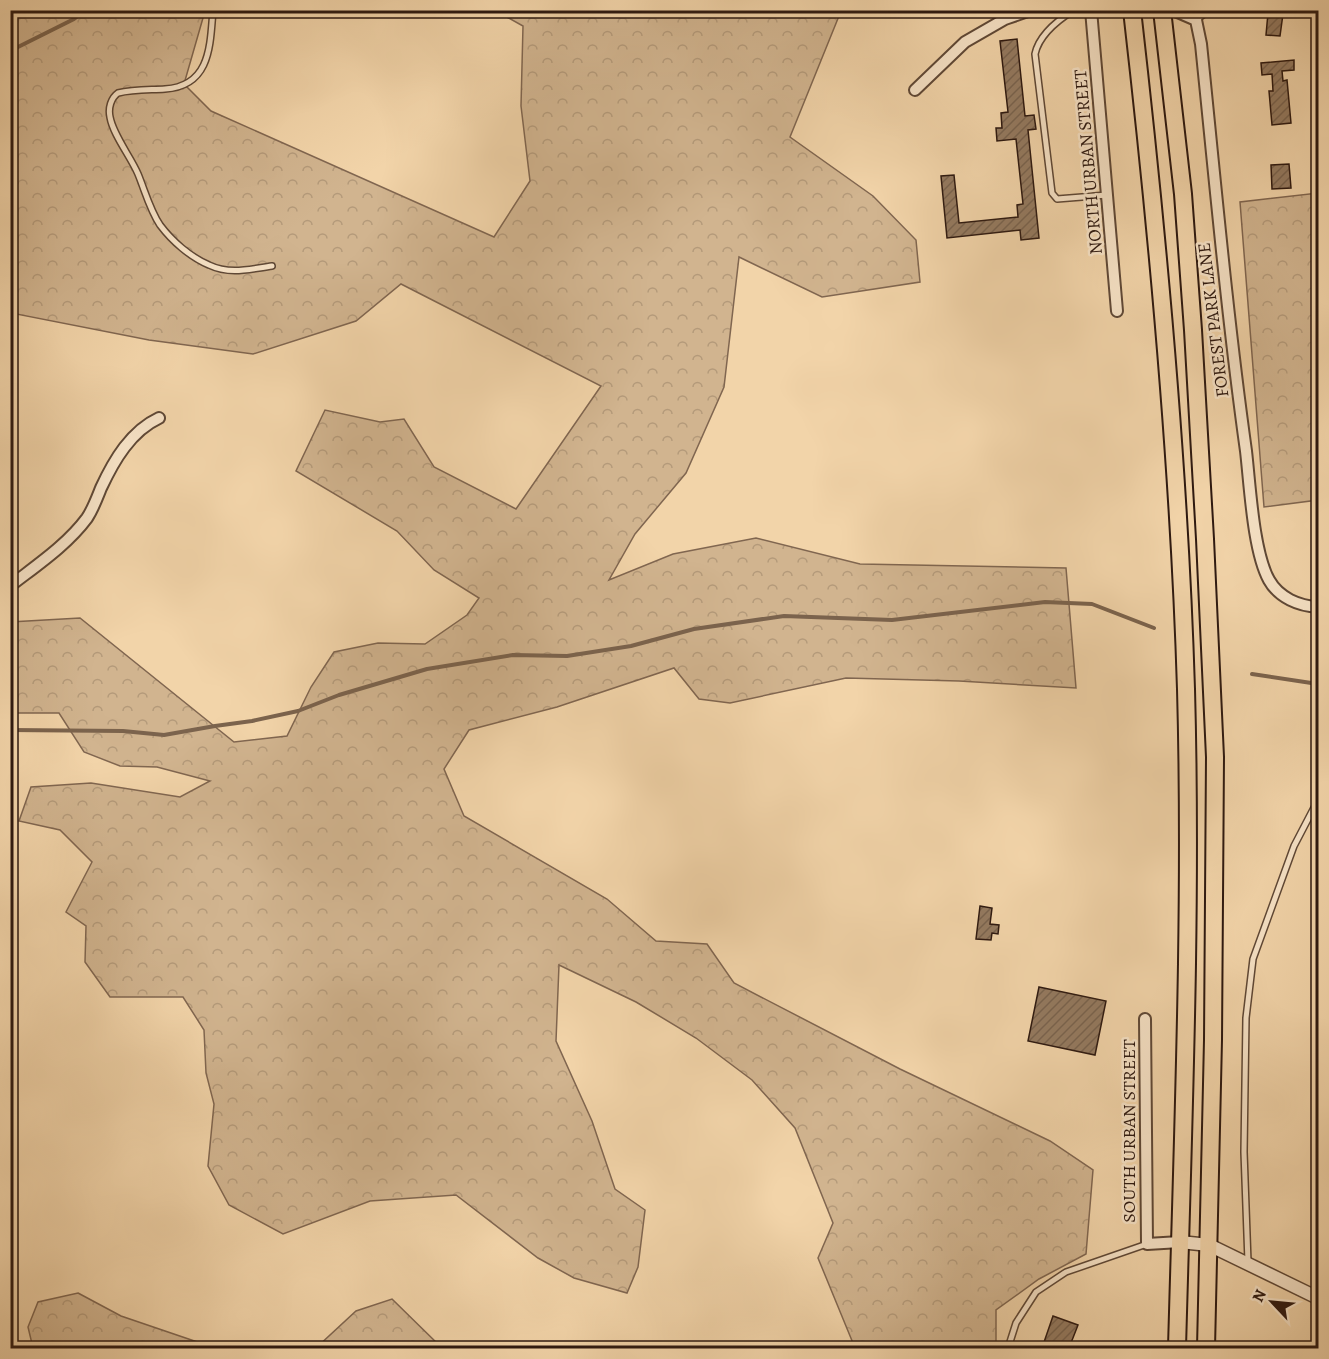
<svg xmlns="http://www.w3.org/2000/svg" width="1329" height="1359" viewBox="0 0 1329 1359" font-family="Alegreya,serif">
<defs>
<pattern id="forest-crowns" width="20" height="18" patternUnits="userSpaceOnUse" patternTransform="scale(1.5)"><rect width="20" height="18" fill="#d1b48f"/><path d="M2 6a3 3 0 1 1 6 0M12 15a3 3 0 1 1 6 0" fill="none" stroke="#b49a7a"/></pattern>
<pattern id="building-hatch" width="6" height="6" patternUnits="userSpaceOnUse" patternTransform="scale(1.5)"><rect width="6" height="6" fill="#947a60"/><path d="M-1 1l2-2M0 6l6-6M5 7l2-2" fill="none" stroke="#79634e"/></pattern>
</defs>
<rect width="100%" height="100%" fill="#f2d4a9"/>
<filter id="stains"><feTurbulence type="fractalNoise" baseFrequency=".00333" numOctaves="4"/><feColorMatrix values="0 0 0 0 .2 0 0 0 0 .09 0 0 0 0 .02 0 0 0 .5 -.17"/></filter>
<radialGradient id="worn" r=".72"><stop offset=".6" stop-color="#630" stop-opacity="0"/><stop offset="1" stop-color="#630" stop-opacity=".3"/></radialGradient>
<!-- forest -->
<g fill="url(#forest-crowns)" stroke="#806650" stroke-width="1.5">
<path d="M11,11H205L184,84L211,111L494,237L530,181L521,106L523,26L496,11H841L790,137L873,196L916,240L920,282L822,297L739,257L724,387L686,473L635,534L609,580L673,554L756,538L860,564L1066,568L1076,688L959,681L846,678L730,703L699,699L674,668L557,707L469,730L444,769L464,816L607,899L656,941L707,944L734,983L900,1069L1050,1141L1093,1170L1086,1254L1039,1279L996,1310V1348H855L818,1258L833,1223L795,1128L752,1080L696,1038L636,1002L559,965L556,1041L592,1121L615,1189L645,1210L638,1267L627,1293L574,1278L538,1258L456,1195L370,1201L283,1234L229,1205L208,1166L214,1104L206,1073L204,1030L183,997H110L85,962L86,926L66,912L92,862L60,830L19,821L31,787L91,783L180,797L210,781L157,767L120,766L84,752L59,713H11L10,622L80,618L234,742L287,736L311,687L334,652L378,643L425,644L467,615L479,598L434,570L397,531L296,471L325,410L380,422L404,419L434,467L516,509L601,386L401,284L356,321L253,354L149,340L11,313Z"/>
<path d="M1318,193V500L1264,507L1240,202Z"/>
<path d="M78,1293L121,1316L215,1348H33L28,1327L38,1302Z"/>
<path d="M392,1299L442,1348H316L356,1311Z"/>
</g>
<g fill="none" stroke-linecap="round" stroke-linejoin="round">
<!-- stream -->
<g stroke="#7b634d" stroke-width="4">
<path d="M10,51L74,19L86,10"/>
<path d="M1252,674L1318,684"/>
<path d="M10,730L123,731L164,735L215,726L252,721L298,711L339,695L427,669L513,655L567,656L631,646L694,629L784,616L892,620L1045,602L1092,604L1154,628"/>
</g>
</g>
<!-- building -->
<g fill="url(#building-hatch)" stroke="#2e1910" stroke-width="1.5">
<path d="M1268,13L1283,14L1280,36L1266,35Z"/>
<path d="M1017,39L1025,116L1034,115L1036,129L1028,130L1039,238L1021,240L1020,230L947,238L941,176L954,175L959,223L1018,217L1017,205L1023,204L1016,139L997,141L996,128H1002L1001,113L1008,112L1000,41Z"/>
<path d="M1294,60V70L1282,71L1283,81L1287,80L1291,123L1272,125L1269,91H1273L1272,74L1262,75L1261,63Z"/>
<path d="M1289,164L1291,188L1272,189L1271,165Z"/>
<path d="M980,906L992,908L990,924L999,925L998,934L992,933L991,940L976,939Z"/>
<path d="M1039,987L1106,1001L1095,1055L1028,1041Z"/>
<path d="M1053,1316L1078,1325L1069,1348H1042Z"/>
</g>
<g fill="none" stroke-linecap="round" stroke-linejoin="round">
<!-- service casing -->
<g stroke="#5f4836" stroke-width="8">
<g id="service">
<path d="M213,10C210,45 211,86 165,89C150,90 134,89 118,93C111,98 108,108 110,117C113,135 131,157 138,174C145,191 150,210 160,225C172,241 190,257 209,265C230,275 250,269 272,266"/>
<path d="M1074,10C1058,20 1039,35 1035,54L1052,193L1057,199L1107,195"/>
<path d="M1196,20L1210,10"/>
<path d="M1248,1262L1244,1152L1246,1018L1253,959L1294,846L1318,800"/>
<path d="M1010,1348L1009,1345L1016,1323L1036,1292L1066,1272L1147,1244"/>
</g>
</g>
<!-- minor casing -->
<g stroke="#5f4836" stroke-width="14">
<g id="minor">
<path d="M1091,10L1117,311"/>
<path d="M1173,10L1196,20L1201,44C1215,180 1227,315 1246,451C1250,485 1253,551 1269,580C1279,598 1299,606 1318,607"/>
<path d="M915,90L965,42L1005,19L1031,10"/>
<path d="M10,586C37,565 67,545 87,518C93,509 97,498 101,488C114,460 131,431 159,418"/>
<path d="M1145,1019L1147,1244L1180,1242"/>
</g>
</g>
<!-- tertiary casing -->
<g stroke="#5f4836" stroke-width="15">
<path id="tertiary" d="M1180,1242L1209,1245L1318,1298"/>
</g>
<!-- trunk casing -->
<g stroke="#2e1910" stroke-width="20">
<g id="trunk">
<path d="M1132,10C1158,236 1179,462 1186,689C1192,908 1183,1129 1177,1348"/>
<path d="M1162,10L1183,194L1193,330L1205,539L1215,757L1213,1040L1206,1348"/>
</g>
</g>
<!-- service -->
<use href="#service" stroke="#f7e3c7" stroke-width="5"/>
<!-- minor -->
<use href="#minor" stroke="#f7e3c7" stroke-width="10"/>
<!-- tertiary -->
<use href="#tertiary" stroke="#f7e3c7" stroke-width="12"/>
<!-- trunk -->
<use href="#trunk" stroke="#f2d4a9" stroke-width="16"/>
</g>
<g text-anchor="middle" stroke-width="5" stroke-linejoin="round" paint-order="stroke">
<!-- street labels -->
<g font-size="18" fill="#2e1910" stroke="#f7e3c7">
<text transform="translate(1088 162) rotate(-95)" y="6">NORTH URBAN STREET</text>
<text transform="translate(1213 320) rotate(-97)" y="6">FOREST PARK LANE</text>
<text transform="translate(1129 1131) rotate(-90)" y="6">SOUTH URBAN STREET</text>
</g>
</g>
<!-- margin -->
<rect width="1329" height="1359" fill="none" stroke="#f2d4a9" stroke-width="36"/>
<rect x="12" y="12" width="1305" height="1335" fill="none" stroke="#2e1910" stroke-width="3"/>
<rect x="18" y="18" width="1293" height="1323" fill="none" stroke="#2e1910" stroke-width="1.5"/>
<!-- north arrow -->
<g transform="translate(1272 1302) rotate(296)" stroke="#f7e3c7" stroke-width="4.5" paint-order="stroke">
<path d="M0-4.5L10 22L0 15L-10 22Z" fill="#2e1910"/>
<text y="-9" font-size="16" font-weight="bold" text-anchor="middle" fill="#2e1910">N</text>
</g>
<rect width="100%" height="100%" filter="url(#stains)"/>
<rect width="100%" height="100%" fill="url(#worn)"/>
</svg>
